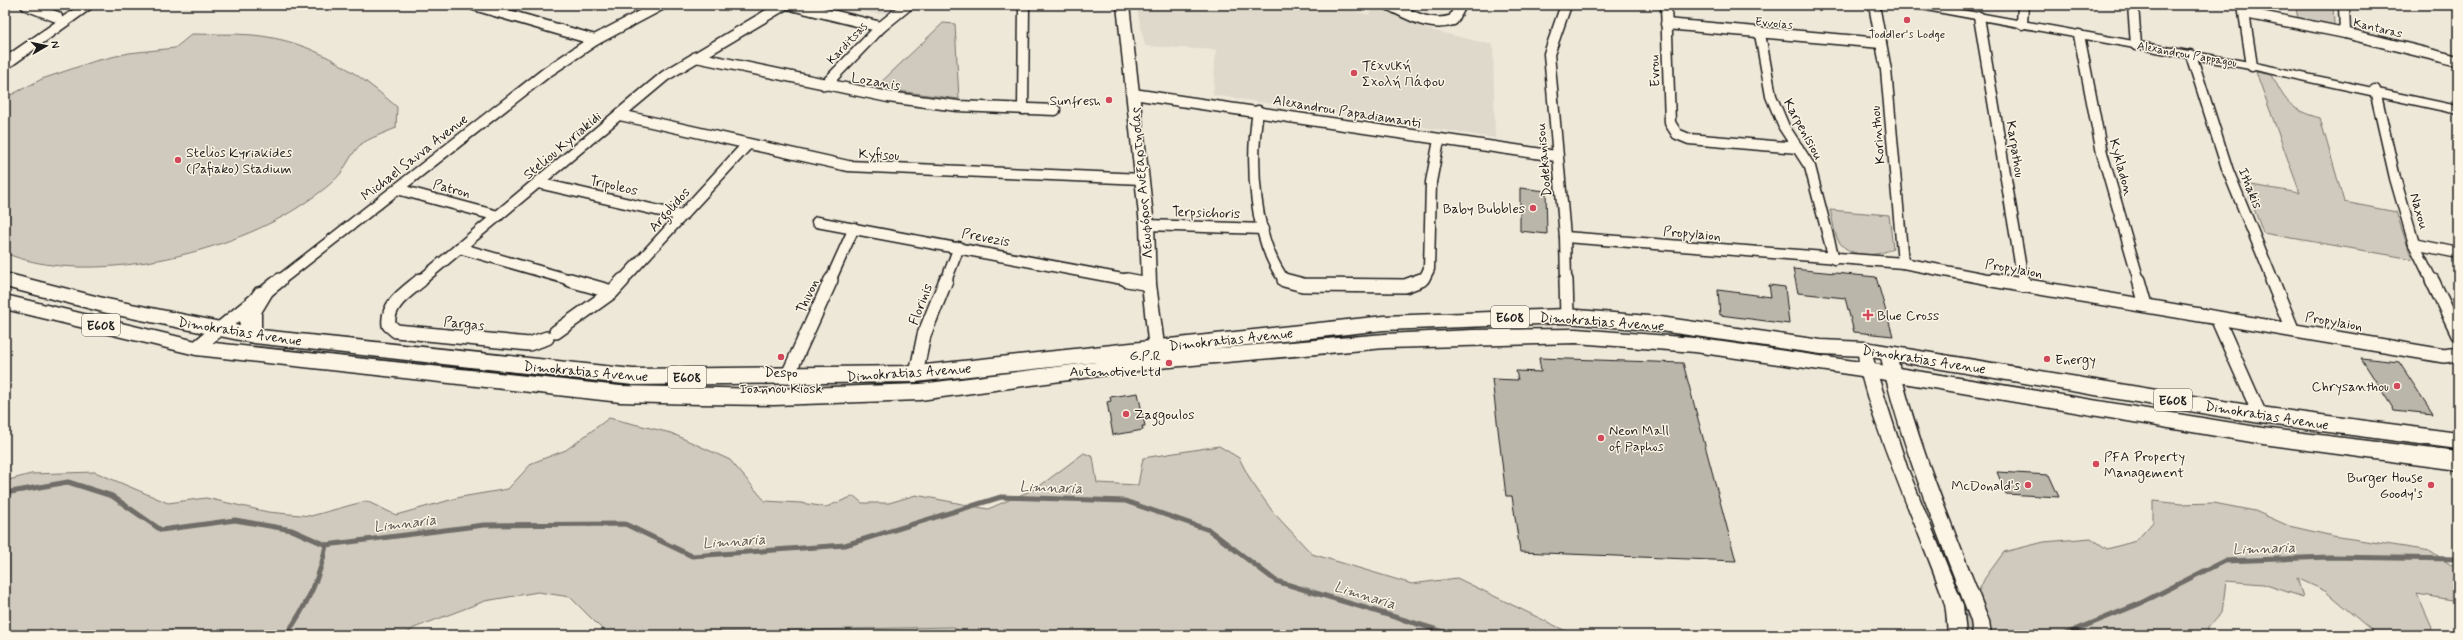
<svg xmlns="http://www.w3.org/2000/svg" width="2463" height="640" viewBox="0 0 2463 640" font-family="Mynerve,sans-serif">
<rect width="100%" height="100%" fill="#eee8d9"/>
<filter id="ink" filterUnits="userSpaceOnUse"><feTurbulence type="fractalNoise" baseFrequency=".025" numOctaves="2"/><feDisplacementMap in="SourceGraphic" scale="8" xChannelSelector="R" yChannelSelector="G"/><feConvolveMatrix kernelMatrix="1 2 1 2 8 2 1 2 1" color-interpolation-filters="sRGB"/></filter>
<g filter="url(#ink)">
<!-- built -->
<g fill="#ded9cb">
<path d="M840,5H897L886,13L877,14Z"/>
<path d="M1136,5H1336L1368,15L1377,5H1383L1427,29L1493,45L1495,138L1213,95L1216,50L1145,46Z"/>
<path d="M953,627L965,635H603L607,634Z"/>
</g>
<!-- green -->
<g fill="#cfcabd" stroke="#76736c">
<path d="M2295,5H2333L2334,25L2298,18Z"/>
<path d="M943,23L955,24L959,99L875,88Z"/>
<path d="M192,34C212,35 233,33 253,35C313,41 353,69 397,107L396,128C385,133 369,138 360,145C353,152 347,164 341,173C333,183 318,194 306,202C234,253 88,288 5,253V98L42,79L95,61L129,53L175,48Z"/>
<path d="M2256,72L2272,75C2285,101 2290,110 2320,118L2344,202L2396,212L2412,259L2263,233L2245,184L2300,193Z"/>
<path d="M1830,210L1889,215L1893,248C1879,257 1851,258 1840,243C1834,236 1833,219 1830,210Z"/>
<path d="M609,418L671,433L730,460L765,501L801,503L826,507L854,496L862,503H889L916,495L988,509L1037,488L1084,453L1093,457L1097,483L1138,485L1143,458L1219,446L1239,458L1251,481L1273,512L1312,554L1412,584L1457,578L1570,633L1591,635H965L953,627L607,634L570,597L538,592L485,601L414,628L405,635H5V481L31,474L95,472L168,503L206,498L268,512L311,516L366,501L396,515L461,497L508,489L532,463L566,450Z"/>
<path d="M2153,501L2181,504L2214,503L2255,511L2289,526L2333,536L2431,551L2458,570V601L2417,594L2432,628L2428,635H2377L2325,591L2297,578L2303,597L2263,584L2226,581L2222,613L2208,628V635H1957L1985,578L2004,552L2044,542L2091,538L2107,549L2136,541L2153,522Z"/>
</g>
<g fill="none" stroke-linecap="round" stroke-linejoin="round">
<!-- stream -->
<g stroke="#6f6c67" stroke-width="5">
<path d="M5,493L68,482L112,496L161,530L235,520L292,530L326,545L484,525L625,524L692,556L845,545L1001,497L1125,501L1209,530L1276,581L1454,635"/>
<path d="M286,635C306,607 320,579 326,545"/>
<path d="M2063,635L2139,604L2224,561L2330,557L2458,559"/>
</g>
</g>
<!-- building -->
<g fill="#bab6aa" stroke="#1c1c1c">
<path d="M1520,188L1546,191L1547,234L1520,231Z"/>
<path d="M1793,269L1876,277L1893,336L1854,332L1845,298L1798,293Z"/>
<path d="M1769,285L1785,287L1789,324L1720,315L1718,290L1771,297Z"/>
<path d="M1539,358L1683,363L1736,561L1520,552L1512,496H1506L1492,379L1518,380L1516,371L1541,372Z"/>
<path d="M2361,358L2399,362L2433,414L2394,410Z"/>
<path d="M1138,393L1145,426H1142L1143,430L1113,435L1107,402L1111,401L1110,397Z"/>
<path d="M1997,472L2049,475L2059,497L2006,494Z"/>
</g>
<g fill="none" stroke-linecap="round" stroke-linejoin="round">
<!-- minor-far1 casing -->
<g stroke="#1c1c1c" stroke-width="13">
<g id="minor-far1">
<path d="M26,5L57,17"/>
<path d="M474,5L595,40"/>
<path d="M791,5L881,27"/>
<path d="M1389,5C1410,15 1430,28 1453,20L1461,5"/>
<path d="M1566,5L1549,54L1565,237L1566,281"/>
<path d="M1666,5L1670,123L1677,134L1689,139L1798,148"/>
<path d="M1874,5L1886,70L1903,263"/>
<path d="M2133,5L2136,45"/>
<path d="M2344,5L2345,33"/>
<path d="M2243,6L2252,66"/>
<path d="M2245,13L2345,33L2458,61"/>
<path d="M1979,17L2023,281"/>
<path d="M1666,24L1881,43"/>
<path d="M2022,24L2023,5"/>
<path d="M1760,34L1771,96L1784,127L1810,167L1834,259"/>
<path d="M2079,35L2102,153L2139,281"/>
<path d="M2191,55L2228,171L2273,281"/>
<path d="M696,57L888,97L958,106L1055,110"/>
<path d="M825,85L881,27L908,5"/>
<path d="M2375,90L2395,178L2414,244L2432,281"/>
<path d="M1133,94L1556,156"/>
<path d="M1023,109L1024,5"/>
<path d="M1258,111C1250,161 1253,239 1285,281"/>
<path d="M620,115L848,166L1142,179"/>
<path d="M538,183L682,216"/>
<path d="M397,189L498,216"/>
<path d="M817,222L1133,281"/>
<path d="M1147,225L1263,229"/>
<path d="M1565,237L1903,263L1997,281"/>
<path d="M2414,244L2458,253"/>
<path d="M459,248L574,281"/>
<path d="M279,281L547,72L595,40L661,5"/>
<path d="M420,281L665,76L784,5"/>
<path d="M622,281L747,145"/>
<path d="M830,281L854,228"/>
<path d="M946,281L959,247"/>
<path d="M1419,281L1424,279L1429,269L1431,182L1439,140"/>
</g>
</g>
<!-- minor casing -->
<g stroke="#1c1c1c" stroke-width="16">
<g id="minor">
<path d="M421,280C407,292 386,304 389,325L396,331L529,344L547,338"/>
<path d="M570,280L612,292L623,280"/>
<path d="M1127,280L1149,284"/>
<path d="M1284,280L1303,285L1405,286L1421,280"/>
<path d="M1566,280L1567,316"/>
<path d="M1992,280L2444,356L2458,354"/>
<path d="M2023,280L2024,286"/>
<path d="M2139,280L2146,305"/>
<path d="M2272,280L2292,329"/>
<path d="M2432,280L2458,334"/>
<path d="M2217,318L2260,415"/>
<path d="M556,332L612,292"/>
<path d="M196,348L280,280"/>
<path d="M916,374L924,335L946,280"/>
<path d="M787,377L831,280"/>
</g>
</g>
<!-- tertiary casing -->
<g stroke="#1c1c1c" stroke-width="3">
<g id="tertiary">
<path d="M1117,5H1129L1154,225L1156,284L1166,360L1163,364H1153L1150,360L1142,284L1140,225Z"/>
<path d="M1909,5H1934L2255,63L2458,106V114L2255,70L1915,8Z"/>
<path d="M1865,344L1870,345L1876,370L1907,467L1963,605L1966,635H1948C1947,625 1947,614 1945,605C1935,565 1845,370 1860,345Z"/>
<path d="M1888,348L1893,349L1896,353C1916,445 1956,533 1989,621L1991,635H1973L1971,621C1938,533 1900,445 1880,353L1883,349Z"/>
</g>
</g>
<!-- primary casing -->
<g stroke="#1c1c1c" stroke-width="3">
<path id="primary" d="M80,5H96L10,67L5,69V57Z"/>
</g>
<!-- trunk casing -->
<g stroke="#1c1c1c" stroke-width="3">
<path id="trunk" d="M5,273L107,299L240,326C237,312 248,299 256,288L263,286L270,288L273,293L261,313V330L633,369L916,366L1384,316L1567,309L1660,317L1821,340L1865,342L2260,407L2458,433V449L2260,423L1865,356L1821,354L1660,331L1567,323L1384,330L1210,349L1385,334L1473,330L1576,329L1695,338L1868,363L2263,428L2458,452V470L2263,444L1868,377L1695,352L1576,343L1385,348L1159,368L920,400L774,405L701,404L620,402L196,355L5,309V295L196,341L620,386L774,389L920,384L1096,362L916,382L633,385L254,343L107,313L5,287Z"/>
</g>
<!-- minor-far1 -->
<use href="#minor-far1" stroke="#fcf5e5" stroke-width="10"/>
<!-- minor -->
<use href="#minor" stroke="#fcf5e5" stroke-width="13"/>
<!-- tertiary -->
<use href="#tertiary" fill="#fcf5e5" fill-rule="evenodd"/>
<!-- primary -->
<use href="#primary" fill="#fcf5e5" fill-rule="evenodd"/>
<!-- trunk -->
<use href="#trunk" fill="#fcf5e5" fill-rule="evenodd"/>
</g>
</g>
<!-- markers -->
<g fill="#d1495b" stroke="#fcf5e5" stroke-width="1.5">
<circle cx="1907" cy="20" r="4"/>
<circle cx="1354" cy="73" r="4"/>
<circle cx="1109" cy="100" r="4"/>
<circle cx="178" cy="160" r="4"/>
<circle cx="1533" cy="208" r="4"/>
<path d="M1866 309h4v4h4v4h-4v4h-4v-4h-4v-4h4z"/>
<circle cx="781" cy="357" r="4"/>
<circle cx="2047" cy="359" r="4"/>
<circle cx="1169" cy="363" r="4"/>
<circle cx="2397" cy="386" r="4"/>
<circle cx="1126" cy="414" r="4"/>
<circle cx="1601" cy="438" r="4"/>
<circle cx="2096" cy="464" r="4"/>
<circle cx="2028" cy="485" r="4"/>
<circle cx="2431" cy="485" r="4"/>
</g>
<g text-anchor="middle" stroke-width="3" stroke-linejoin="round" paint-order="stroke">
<!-- far-street labels -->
<g font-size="12" fill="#1c1c1c" stroke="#fcf5e5">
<text transform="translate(1774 23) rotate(5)" y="4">Evvoias</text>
<text transform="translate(2378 28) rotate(14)" y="4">Kantaras</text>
<text transform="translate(847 43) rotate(-46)" y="4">Karditsas</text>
<text transform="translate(2187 54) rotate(10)" y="4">Alexandrou Pappagou</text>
</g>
<!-- far-poi labels -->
<g font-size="12" fill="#1c1c1c" stroke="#fcf5e5">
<text x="1907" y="38">Toddler's Lodge</text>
</g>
<!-- shield labels -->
<g fill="#fcf5e5" stroke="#5f5d58" stroke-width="1">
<rect x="1491" y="306" width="38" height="22" rx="3"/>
<rect x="82" y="314" width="38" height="22" rx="3"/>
<rect x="668" y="366" width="38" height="22" rx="3"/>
<rect x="2154" y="389" width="38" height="22" rx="3"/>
</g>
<g font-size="13" font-weight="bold" fill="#1c1c1c">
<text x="1510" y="322">E608</text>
<text x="101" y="330">E608</text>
<text x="687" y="382">E608</text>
<text x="2173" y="405">E608</text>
</g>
<!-- poi labels -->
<g font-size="14" fill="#1c1c1c" stroke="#fcf5e5" text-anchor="start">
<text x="1362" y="70">Τεχνική<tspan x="1362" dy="16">Σχολή Πάφου</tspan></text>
<text x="1101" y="105" text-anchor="end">Sunfresh</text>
<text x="186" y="157">Stelios Kyriakides<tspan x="186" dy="16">(Pafiako) Stadium</tspan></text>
<text x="1525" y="213" text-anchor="end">Baby Bubbles</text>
<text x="1877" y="320">Blue Cross</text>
<text x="1161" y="360" text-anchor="end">G.P.R<tspan x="1161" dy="16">Automotive Ltd</tspan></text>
<text x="2055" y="364">Energy</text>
<text x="781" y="377" text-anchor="middle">Despo<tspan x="781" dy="16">Ioannou Kiosk</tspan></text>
<text x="2389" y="391" text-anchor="end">Chrysanthou</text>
<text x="1134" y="419">Zaggoulos</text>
<text x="1609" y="435">Neon Mall<tspan x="1609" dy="16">of Paphos</tspan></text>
<text x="2104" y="461">PFA Property<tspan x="2104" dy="16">Management</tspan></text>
<text x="2423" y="482" text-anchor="end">Burger House<tspan x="2423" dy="16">Goody's</tspan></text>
<text x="2020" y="490" text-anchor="end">McDonald's</text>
</g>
<!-- street labels -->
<g font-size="14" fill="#1c1c1c" stroke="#fcf5e5">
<text transform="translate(1654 71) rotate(-92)" y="5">Evrou</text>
<text transform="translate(876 81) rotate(10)" y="5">Lozanis</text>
<text transform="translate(1347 111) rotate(9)" y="5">Alexandrou Papadiamanti</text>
<text transform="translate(1804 129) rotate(61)" y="5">Karpenisiou</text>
<text transform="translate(1877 135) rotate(-95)" y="5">Korinthou</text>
<text transform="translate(562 145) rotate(-40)" y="5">Steliou Kyriakidi</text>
<text transform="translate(2016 149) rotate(81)" y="5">Karpathou</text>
<text transform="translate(879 154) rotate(3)" y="5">Kyfisou</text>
<text transform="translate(414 157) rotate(-38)" y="5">Michael Savva Avenue</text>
<text transform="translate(1543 160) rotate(-95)" y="5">Dodekanisou</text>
<text transform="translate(2122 167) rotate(75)" y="5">Kykladon</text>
<text transform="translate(1141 183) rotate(-95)" y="5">Λεωφόρος Ανεξαρτησίας</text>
<text transform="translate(614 185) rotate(13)" y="5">Tripoleos</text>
<text transform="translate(452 188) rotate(15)" y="5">Patron</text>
<text transform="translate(2251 188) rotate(68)" y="5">Ithakis</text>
<text transform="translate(669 209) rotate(-48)" y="5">Argolidos</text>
<text transform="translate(2420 211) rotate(74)" y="5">Naxou</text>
<text transform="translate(1206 212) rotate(2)" y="5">Terpsichoris</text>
<text transform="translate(1692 233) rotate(5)" y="5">Propylaion</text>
<text transform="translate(986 237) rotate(11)" y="5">Prevezis</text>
<text transform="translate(2014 268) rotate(10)" y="5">Propylaion</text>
<text transform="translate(807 296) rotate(-66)" y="5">Thivon</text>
<text transform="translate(920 304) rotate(-69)" y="5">Florinis</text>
<text transform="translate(1602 321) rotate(4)" y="5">Dimokratias Avenue</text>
<text transform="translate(2334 321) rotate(10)" y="5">Propylaion</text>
<text transform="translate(464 323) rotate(6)" y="5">Pargas</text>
<text transform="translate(240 331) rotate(9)" y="5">Dimokratias Avenue</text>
<text transform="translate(1231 339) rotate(-6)" y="5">Dimokratias Avenue</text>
<text transform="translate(1924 359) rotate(9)" y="5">Dimokratias Avenue</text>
<text transform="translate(586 371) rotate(5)" y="5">Dimokratias Avenue</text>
<text transform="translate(909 372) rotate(-4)" y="5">Dimokratias Avenue</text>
<text transform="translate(2267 415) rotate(9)" y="5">Dimokratias Avenue</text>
</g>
<!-- water labels -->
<g font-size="15" font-style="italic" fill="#5b5854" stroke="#fcf5e5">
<text transform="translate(1051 487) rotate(2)" y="5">Limnaria</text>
<text transform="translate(405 523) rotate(-7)" y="5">Limnaria</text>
<text transform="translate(734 541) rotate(-4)" y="5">Limnaria</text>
<text transform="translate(2264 548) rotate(-2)" y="5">Limnaria</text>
<text transform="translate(1365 595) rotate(17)" y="5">Limnaria</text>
</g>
</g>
<!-- margin -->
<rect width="2463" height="640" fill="none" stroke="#fcf5e5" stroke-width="20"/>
<rect x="10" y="10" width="2443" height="620" fill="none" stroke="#1c1c1c" stroke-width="1.5" filter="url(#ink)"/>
<!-- north arrow -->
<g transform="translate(46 46) rotate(81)" stroke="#fcf5e5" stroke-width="3" paint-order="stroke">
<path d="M0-3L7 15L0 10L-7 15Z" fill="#1c1c1c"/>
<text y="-6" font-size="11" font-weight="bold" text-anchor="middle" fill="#1c1c1c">N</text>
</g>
</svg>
